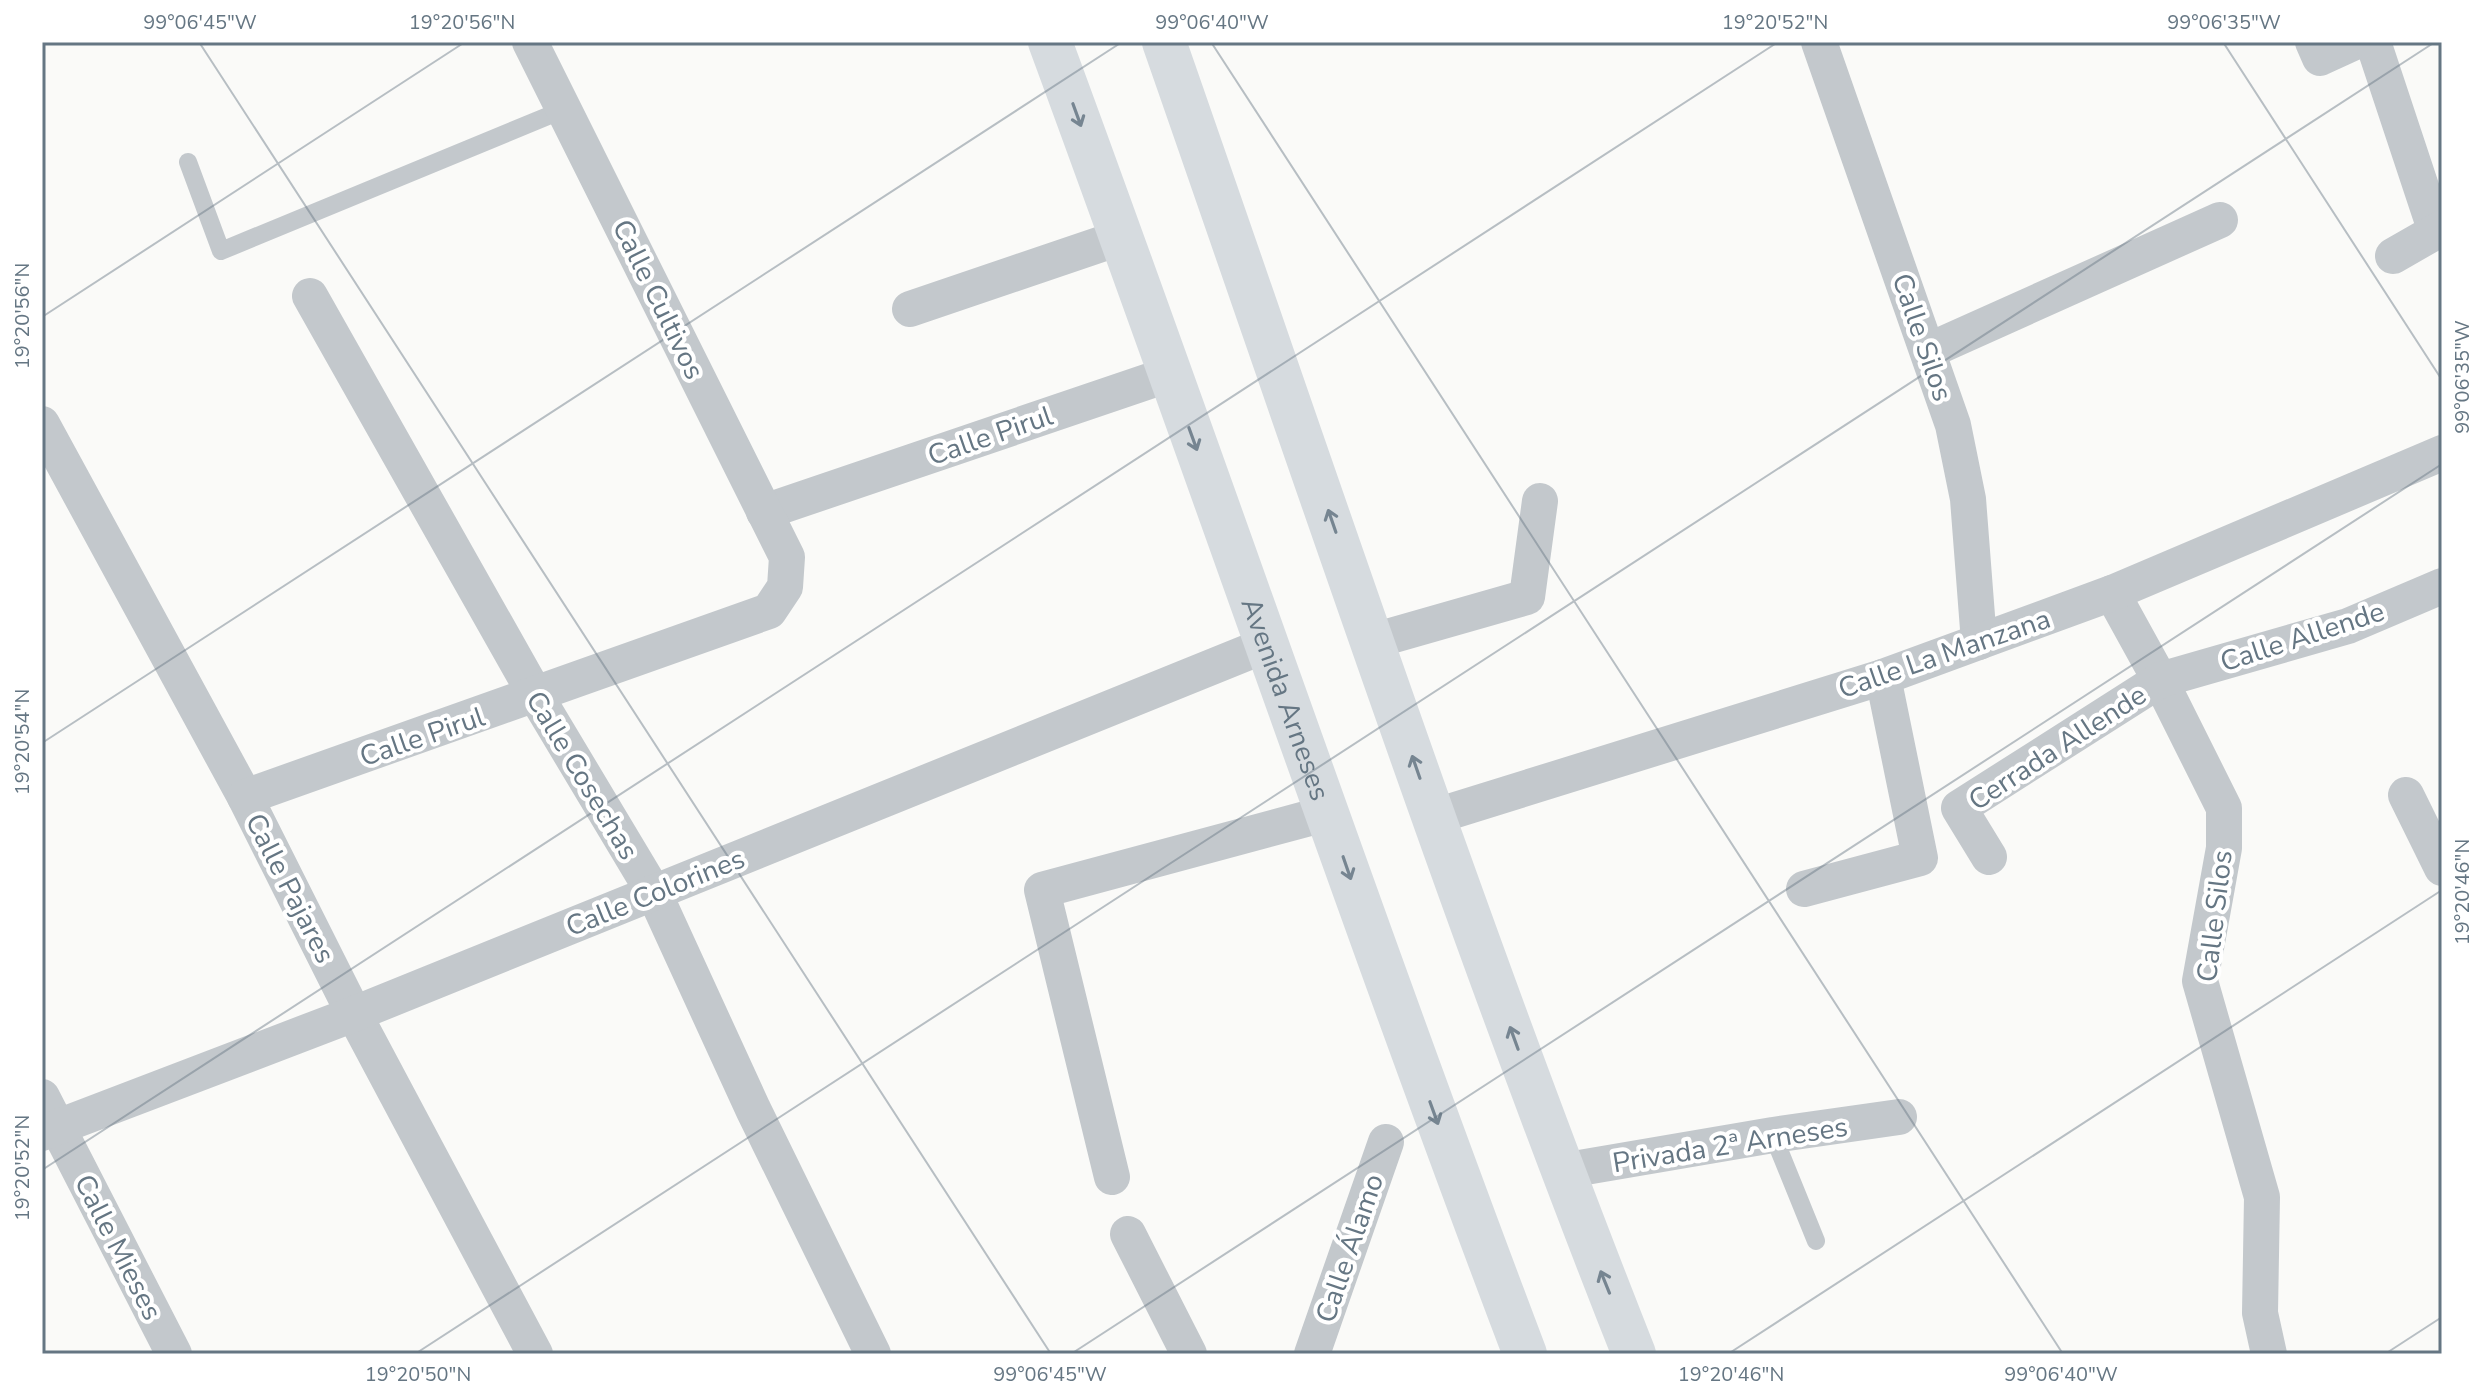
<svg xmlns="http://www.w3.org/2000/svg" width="2484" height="1396" viewBox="0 0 2484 1396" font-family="'Nunito Sans',sans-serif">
<rect width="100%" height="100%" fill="#fafaf8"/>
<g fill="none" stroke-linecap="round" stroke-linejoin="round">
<!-- lane -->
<g stroke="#c3c8cc" stroke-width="18">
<path d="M188,162L221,251L565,109"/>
<path d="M1773,1135L1816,1241"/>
</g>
<!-- street -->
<g stroke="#c3c8cc" stroke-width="36">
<path d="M1819,42L1953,425L1968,499L1979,642"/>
<path d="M2313,42L2320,58L2355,42"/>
<path d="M2373,42L2436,232"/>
<path d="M2393,256L2442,228"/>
<path d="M310,296L536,696L654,893L753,1109L873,1354"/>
<path d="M910,309L1122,237"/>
<path d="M1928,351L2220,220"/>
<path d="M42,424L245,797L354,1014L535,1354"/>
<path d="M764,512L1170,374"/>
<path d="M2112,593L2160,680L2224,808V848L2200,981L2262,1197L2260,1313L2269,1354"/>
<path d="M1373,641L1527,597L1540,501"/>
<path d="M2406,795L2442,868"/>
<path d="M245,797L769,611L785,587L787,557L530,42"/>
<path d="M1433,817L1883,677L2112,593L2442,453"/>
<path d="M1989,857L1959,808L2160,680L2348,626L2442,586"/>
<path d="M1804,889L1920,858L1883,677"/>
<path d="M42,1097L174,1354"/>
<path d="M42,1133L354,1014L1266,645"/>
<path d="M1562,1171L1773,1135L1899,1117"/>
<path d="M1112,1177L1042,890L1328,813"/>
<path d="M1128,1234L1189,1354"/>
<path d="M1312,1354L1386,1142"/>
</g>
<!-- primary -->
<g stroke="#d6dbdf" stroke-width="44">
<path id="s1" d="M1050,42C1211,478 1360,919 1525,1354"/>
<path d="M1164,42C1317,480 1463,922 1634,1354"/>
</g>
</g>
<!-- one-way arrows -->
<defs><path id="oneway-shaft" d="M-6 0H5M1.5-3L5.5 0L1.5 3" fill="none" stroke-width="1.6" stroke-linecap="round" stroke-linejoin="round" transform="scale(2)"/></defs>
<g stroke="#768591">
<use href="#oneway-shaft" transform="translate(1077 115) rotate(70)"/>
<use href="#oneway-shaft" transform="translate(1193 439) rotate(70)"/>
<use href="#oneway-shaft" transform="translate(1332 521) rotate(-109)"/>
<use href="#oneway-shaft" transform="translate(1416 767) rotate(-109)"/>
<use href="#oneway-shaft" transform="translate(1347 868) rotate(71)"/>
<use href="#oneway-shaft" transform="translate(1514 1038) rotate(-110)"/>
<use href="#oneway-shaft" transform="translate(1434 1113) rotate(70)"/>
<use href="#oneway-shaft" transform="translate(1605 1282) rotate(-112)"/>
</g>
<!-- ticks -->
<path fill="none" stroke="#657683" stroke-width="2" stroke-opacity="0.45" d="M199,42L1051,1354M1211,42L2063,1354M2223,42L2442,380M42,317L465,42M42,743L1122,42M42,1170L1778,42M415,1354L2435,42M1071,1354L2442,464M1728,1354L2442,890M2385,1354L2442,1317"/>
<g text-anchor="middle" stroke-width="8" stroke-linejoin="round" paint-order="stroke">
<!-- street labels -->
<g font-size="28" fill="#657683" stroke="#fff">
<text transform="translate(659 299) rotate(64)" y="10">Calle Cultivos</text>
<text transform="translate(1923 337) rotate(71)" y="10">Calle Silos</text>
<text transform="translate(990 435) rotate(-19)" y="10">Calle Pirul</text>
<text transform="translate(2302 636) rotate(-18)" y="10">Calle Allende</text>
<text transform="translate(1944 653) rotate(-19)" y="10">Calle La Manzana</text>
<text dy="10" stroke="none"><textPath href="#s1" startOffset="698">Avenida Arneses</textPath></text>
<text transform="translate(422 736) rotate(-19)" y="10">Calle Pirul</text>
<text transform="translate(2057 747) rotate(-33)" y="10">Cerrada Allende</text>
<text transform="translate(583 775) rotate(59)" y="10">Calle Cosechas</text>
<text transform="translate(291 888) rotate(63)" y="10">Calle Pajares</text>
<text transform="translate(655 892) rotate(-22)" y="10">Calle Colorines</text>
<text transform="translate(2214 916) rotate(-83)" y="10">Calle Silos</text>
<text transform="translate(1730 1144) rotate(-9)" y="10">Privada 2ª Arneses</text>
<text transform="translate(119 1247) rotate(63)" y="10">Calle Mieses</text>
<text transform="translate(1349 1248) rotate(-71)" y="10">Calle Álamo</text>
</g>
</g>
<!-- border -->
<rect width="2484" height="1396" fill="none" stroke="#ffffff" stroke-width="88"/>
<rect x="44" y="44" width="2396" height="1308" fill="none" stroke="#657683" stroke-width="3"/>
<g font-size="20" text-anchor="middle" fill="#657683">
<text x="200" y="29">99°06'45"W</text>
<text x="462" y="29">19°20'56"N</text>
<text x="1212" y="29">99°06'40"W</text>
<text x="1775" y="29">19°20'52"N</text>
<text x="2224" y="29">99°06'35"W</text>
<text transform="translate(22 316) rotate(-90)" y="7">19°20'56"N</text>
<text transform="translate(2462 377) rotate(-90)" y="7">99°06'35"W</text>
<text transform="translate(22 742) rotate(-90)" y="7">19°20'54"N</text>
<text transform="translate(2462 892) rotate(-90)" y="7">19°20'46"N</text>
<text transform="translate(22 1168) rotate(-90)" y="7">19°20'52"N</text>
<text x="418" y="1381">19°20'50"N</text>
<text x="1050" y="1381">99°06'45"W</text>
<text x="1731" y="1381">19°20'46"N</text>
<text x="2061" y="1381">99°06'40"W</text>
</g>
</svg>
